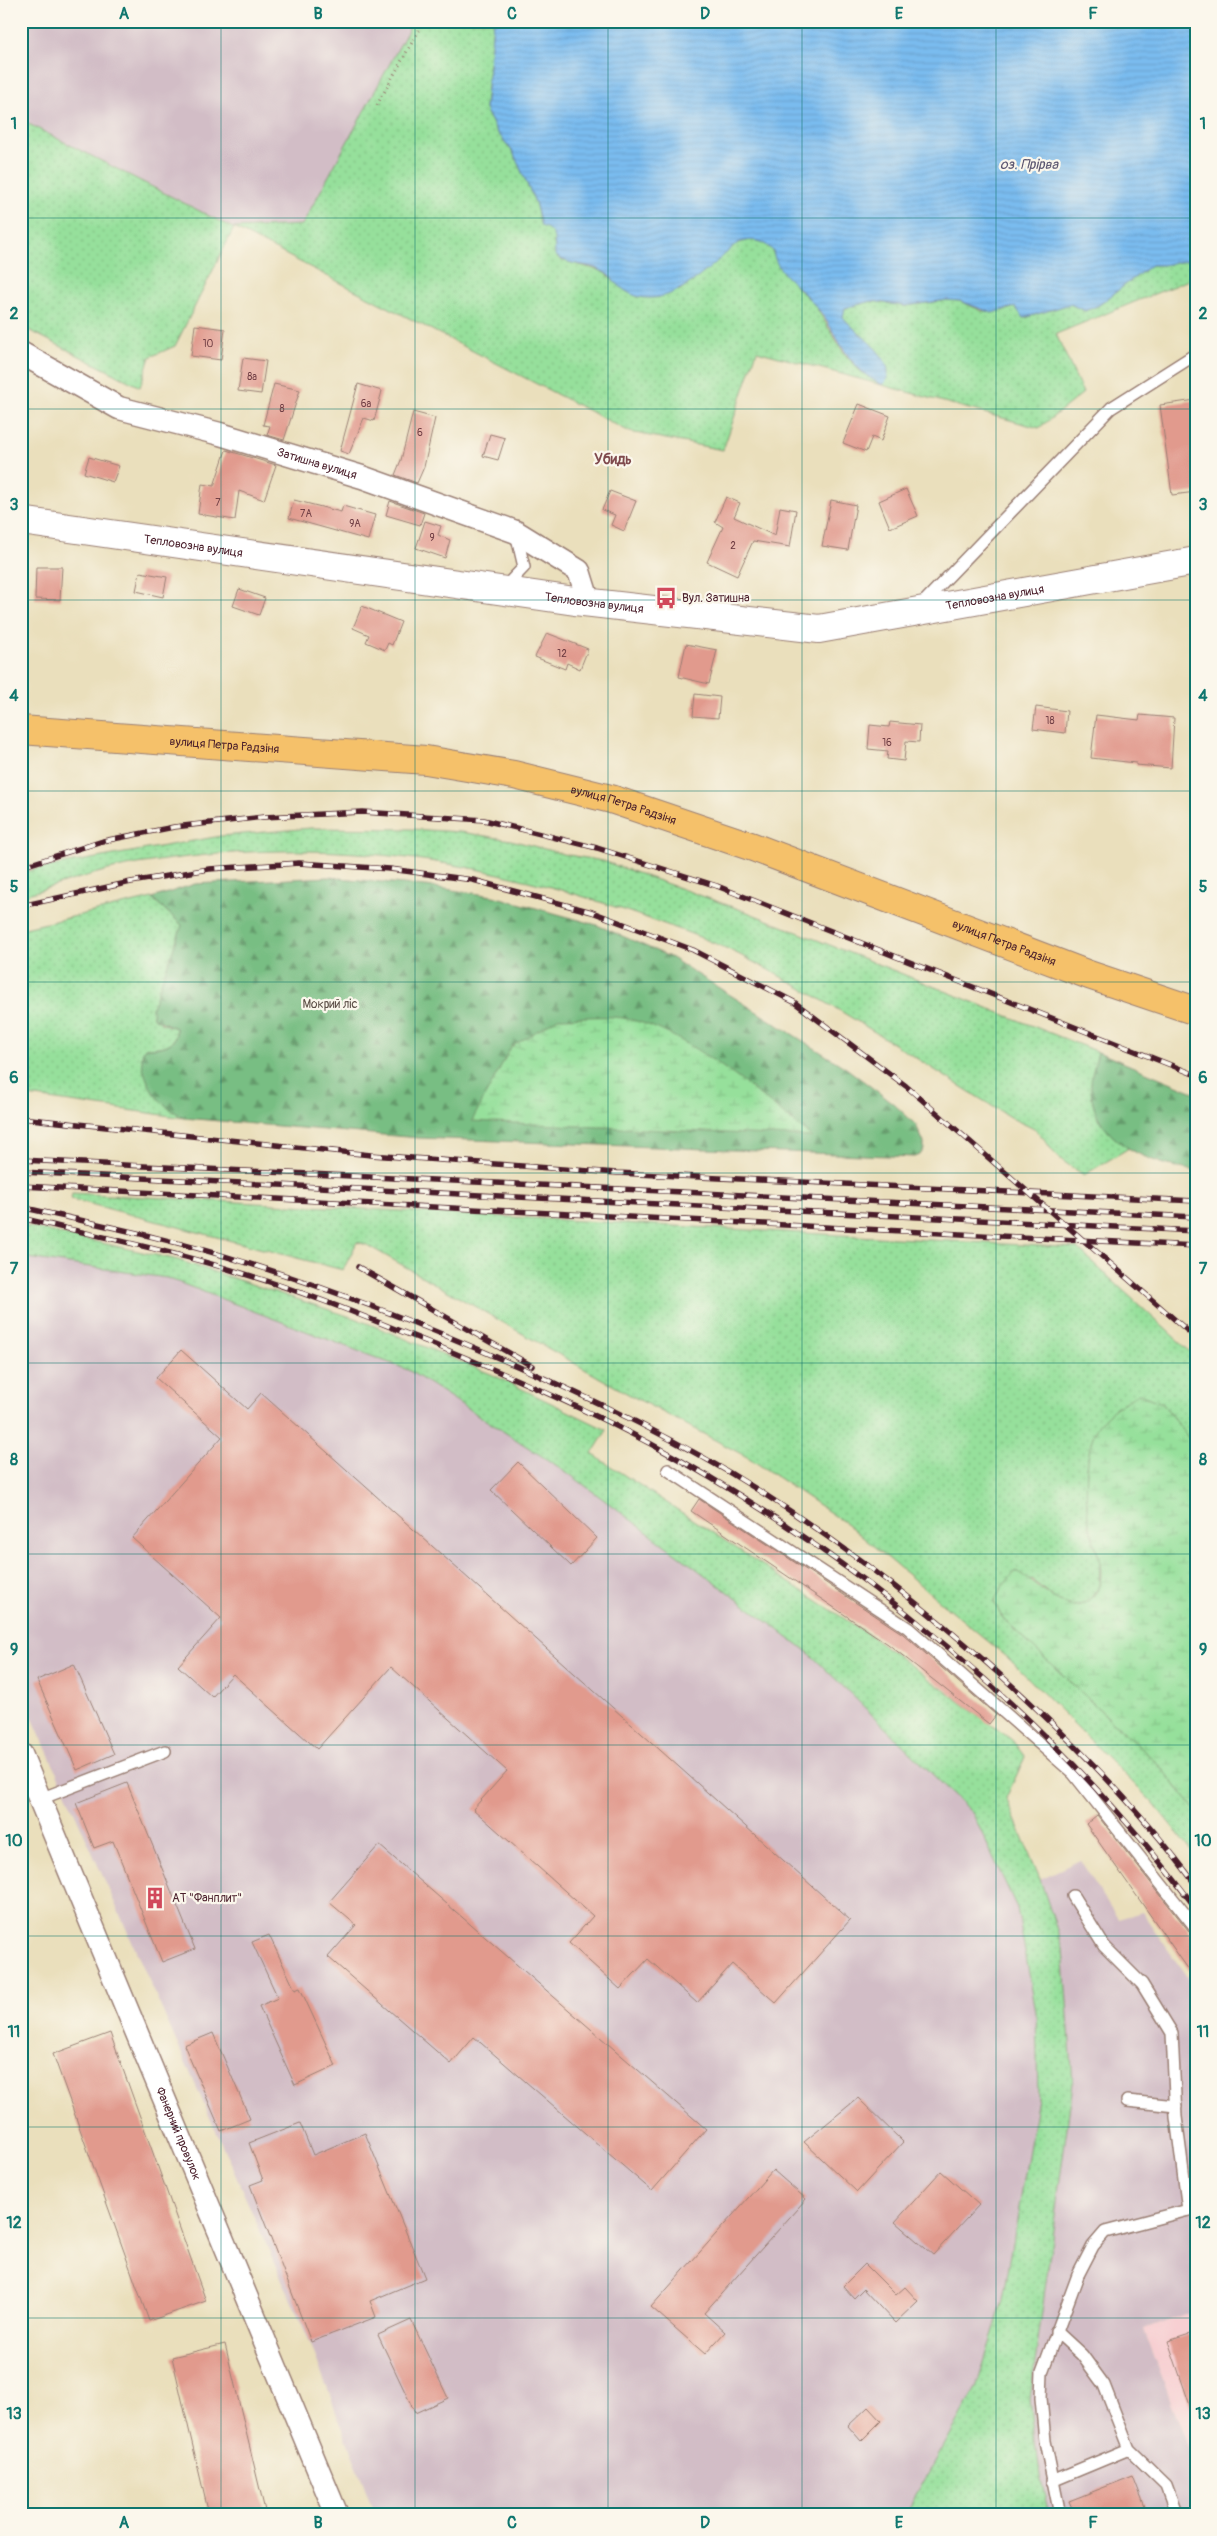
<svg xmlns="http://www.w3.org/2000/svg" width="1217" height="2536" viewBox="0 0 1217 2536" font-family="Pangolin,sans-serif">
<defs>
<pattern id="green-dots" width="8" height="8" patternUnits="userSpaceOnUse" patternTransform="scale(1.25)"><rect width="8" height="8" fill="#96e09b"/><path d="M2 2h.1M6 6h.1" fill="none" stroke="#83c086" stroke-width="1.8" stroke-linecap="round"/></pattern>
<pattern id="forest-firs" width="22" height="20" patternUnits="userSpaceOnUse" patternTransform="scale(1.25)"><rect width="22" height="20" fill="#78be83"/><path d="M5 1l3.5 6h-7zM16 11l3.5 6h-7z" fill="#649a6b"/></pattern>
<pattern id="wetland-marsh" width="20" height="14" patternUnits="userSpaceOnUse" patternTransform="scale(1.25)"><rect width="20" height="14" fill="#96e09b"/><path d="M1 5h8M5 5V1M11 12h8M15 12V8" fill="none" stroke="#83c086"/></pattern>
<pattern id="water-rules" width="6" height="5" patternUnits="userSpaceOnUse" patternTransform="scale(1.25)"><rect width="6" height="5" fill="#7abcef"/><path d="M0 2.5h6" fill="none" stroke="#6ba1cd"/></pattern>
</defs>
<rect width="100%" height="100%" fill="#fbf7ec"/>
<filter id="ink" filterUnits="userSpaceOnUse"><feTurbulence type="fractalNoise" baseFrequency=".02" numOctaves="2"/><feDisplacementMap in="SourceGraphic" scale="10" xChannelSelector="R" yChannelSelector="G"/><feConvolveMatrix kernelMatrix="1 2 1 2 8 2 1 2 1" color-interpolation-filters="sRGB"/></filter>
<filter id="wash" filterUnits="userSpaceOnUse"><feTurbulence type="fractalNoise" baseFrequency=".0096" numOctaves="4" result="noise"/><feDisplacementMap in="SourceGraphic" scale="20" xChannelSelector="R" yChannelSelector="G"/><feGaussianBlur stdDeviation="1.12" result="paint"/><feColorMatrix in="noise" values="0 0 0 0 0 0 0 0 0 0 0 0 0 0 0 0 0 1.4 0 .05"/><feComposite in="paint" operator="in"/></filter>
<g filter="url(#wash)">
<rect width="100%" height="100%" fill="#eadfbc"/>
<!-- built -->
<path fill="#f7cfd2" d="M1196,2310V2468L1144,2330Z"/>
<!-- industrial -->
<g fill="#d2bdc6">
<path d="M21,21H413L302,225L234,228L21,120Z"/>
<path d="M21,1257L167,1278L408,1370L568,1473L808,1652L973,1814L1017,1908L1036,2012L1038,2098L1003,2300L976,2389L905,2515H375L311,2345L21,1692Z"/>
<path d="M1080,1860L1118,1919L1142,1912L1196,1990V2310L1144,2330L1196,2468V2515H1049L1038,2466L1030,2400L1073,2083L1063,1948L1040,1879Z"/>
</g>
<!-- green -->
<g fill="url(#green-dots)" stroke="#708063">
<path d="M413,21H512L493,24L485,109L497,132L513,152L535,202L541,226L549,228L555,234L554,243L561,260L602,271L628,292L641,297L680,290L738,243C752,238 763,240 773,251L774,256L797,288L813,302L844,353L859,370L880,384L875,349L842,317L845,308L872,301L905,306L947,300L960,301L982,311L1006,310L1015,307L1024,318L1070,304L1085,311L1099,305L1151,265H1163L1196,259V277L1056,334L1083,393L1039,428L757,351L723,450L630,432L234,228L175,346L150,357L140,387L21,326V120L233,228L302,225Z"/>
<path d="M311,828L411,829L460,832L511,840L563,854L603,861L747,912L1098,1052C1088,1098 1087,1120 1129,1148L1084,1175C1075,1169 1064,1163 1056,1155C1048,1146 1044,1136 1034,1129C1025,1124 1016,1121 1008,1116C919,1061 833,1002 740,955C708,939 673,927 638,915C472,855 314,835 138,864C99,870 60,885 21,896V873L40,868L221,836Z"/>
<path d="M152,898L182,925L183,929L160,1023L176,1028C178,1048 159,1047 145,1048L168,1107L184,1118L21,1095V929Z"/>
<path d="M72,1193L1077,1248L1196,1357V1448L1162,1403L1087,1466V1505L1090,1529L1100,1561L1099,1587L1088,1602L1075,1606L1059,1602L1032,1580L994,1602L1003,1619L1158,1764L1196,1811V1856L1153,1803L1007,1657L847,1524L749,1458L630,1395L367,1245L357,1242L343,1270L71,1199Z"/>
<path d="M21,1225L178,1260L357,1319L493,1375L607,1430L592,1454L868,1634L1012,1740L1025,1757L1006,1798L1040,1879L1063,1948L1073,2083L1030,2400L1038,2466L1049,2515H905L976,2389L1003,2300L1038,2098L1036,2012L1017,1908L973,1814L808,1652L568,1473L408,1370L167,1278L21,1257Z"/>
</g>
<!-- forest -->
<g fill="url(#forest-firs)" stroke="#616e57">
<path d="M328,877L425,886L493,896L597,925L670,957L846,1068L894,1104L916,1125L924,1143V1149L920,1155L915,1157L419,1138L184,1118C162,1104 152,1097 144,1071C142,1063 140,1055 145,1048C160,1048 178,1047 176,1028L153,1018L152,1008L182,925L152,898L195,884Z"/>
<path d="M1098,1052L1196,1093V1171C1151,1164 1094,1143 1091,1090C1090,1078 1095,1064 1098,1052Z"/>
</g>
<!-- wetland -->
<g fill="url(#wetland-marsh)" stroke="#708063">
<path d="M558,1018C578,1018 602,1015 623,1018C684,1028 763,1098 812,1137L472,1121L511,1047Z"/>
<path d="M1139,1394L1162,1403L1196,1448V1811L1158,1764L1003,1619L994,1602L1002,1587L1016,1571C1032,1580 1057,1605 1074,1606C1084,1606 1096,1596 1099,1586C1105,1568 1095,1548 1091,1531C1084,1508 1084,1446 1098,1426C1108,1411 1124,1402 1139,1394Z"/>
</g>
<!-- water -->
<path fill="url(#water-rules)" stroke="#626e8d" d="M512,21H1196V259L1163,265H1151L1099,305L1085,311L1070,304L1024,318L1015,307L992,313L960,301L947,300L905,306L872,301L845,308L843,317C856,334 902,361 884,384H880C842,364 838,330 812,302C799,286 776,273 773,251C763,240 752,238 738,243C711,265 669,314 629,293C619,288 612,276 602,271C588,263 567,266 555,255C554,240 557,231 541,226L535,202L513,152L497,132L485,109L493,23Z"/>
<g id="blocks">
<!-- building -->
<g fill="#e19a8d">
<path d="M195,325L225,329L221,360L191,356Z"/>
<path d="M243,358L266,361L261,394L238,391Z"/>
<path d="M274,384L300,390L284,440L267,435L270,426L263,425Z"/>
<path d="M358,384L382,391L374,421L364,418L349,454L340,451Z"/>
<path d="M1196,400V492L1172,495L1160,405Z"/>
<path d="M859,404L890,416L881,441L872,437L866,452L843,443Z"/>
<path d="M413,412L435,418L424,467L417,483L395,475L401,460Z"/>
<path d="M490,434L505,438L498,460L483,456Z"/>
<path d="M226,450L276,465L264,500L239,491L235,520L198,514L202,484L214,486Z"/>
<path d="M89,457L119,466L113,482L84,473Z"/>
<path d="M906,489L918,516L890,528L879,501Z"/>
<path d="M610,491L636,501L624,531L611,525L615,515L602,510Z"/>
<path d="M726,497L740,503L734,517L775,536L780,507L796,510L790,547L753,541L737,576L707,562L723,527L715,522Z"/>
<path d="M294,500L341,512L343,506L375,515L368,540L289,518Z"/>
<path d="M831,500L856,505L848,550L822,546Z"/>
<path d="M390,501L424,513L420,525L386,515Z"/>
<path d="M425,521L441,526L438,535L450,540L445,558L416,548Z"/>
<path d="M36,567H62L60,600L35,599Z"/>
<path d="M140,572L167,577L163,597L136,591Z"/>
<path d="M239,589L265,598L259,615L233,606Z"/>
<path d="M362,606L401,622L392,645L388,643L385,650L366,642L369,635L353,628Z"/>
<path d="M547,633L588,649L580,669L567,663L565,669L535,657Z"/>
<path d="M686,644L717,650L709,684L679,677Z"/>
<path d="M695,694L720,697L718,718L693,716Z"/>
<path d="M1036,707L1067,711L1065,733L1033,729Z"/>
<path d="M1096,715L1139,720L1140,715L1174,718L1171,768L1136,765V763L1091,758Z"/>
<path d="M890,722L920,725L919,742L906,741L904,761L887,759L888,751L868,749L870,725L889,727Z"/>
<path d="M181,1350L247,1409L261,1393L850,1920L776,2003L732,1964L697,2003L648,1959L620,1989L569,1943L593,1916L473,1809L507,1771L391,1667L317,1749L233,1674L212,1697L178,1666L221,1618L132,1538L222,1437L156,1378Z"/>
<path d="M518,1462L597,1538L571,1566L491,1490Z"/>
<path d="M699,1499L903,1634L996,1715L989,1724L888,1644L691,1511Z"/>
<path d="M74,1664L114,1754L77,1770L37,1680Z"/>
<path d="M127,1783L195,1949L162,1962L113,1841L94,1848L76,1803Z"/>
<path d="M1097,1815L1196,1940V1980L1086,1824Z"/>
<path d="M379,1845L706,2129L652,2191L474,2037L451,2064L328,1957L356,1925L329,1902Z"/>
<path d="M269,1935L295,1990L300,1988L336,2066L295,2085L259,2006L278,1998L252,1942Z"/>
<path d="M110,2033L206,2301L149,2321L53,2054Z"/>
<path d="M213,2033L250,2119L221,2131L184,2045Z"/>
<path d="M858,2098L903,2142L857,2192L804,2142Z"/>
<path d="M300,2123L313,2155L365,2133L425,2278L370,2301L376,2317L311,2342L250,2185L263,2180L249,2143Z"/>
<path d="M773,2170L806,2199L704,2313L725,2332L705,2354L651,2307Z"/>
<path d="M941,2171L979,2205L933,2255L895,2222Z"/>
<path d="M865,2264L896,2295L905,2287L918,2301L895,2323L863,2289L854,2298L843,2286Z"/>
<path d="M411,2320L448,2398L415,2413L378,2335Z"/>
<path d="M1196,2332V2414H1193L1168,2341Z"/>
<path d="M225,2344L266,2515H209L172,2357Z"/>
<path d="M868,2407L881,2421L861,2441L848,2426Z"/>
<path d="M1133,2476L1147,2512L1139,2515H1075L1069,2501Z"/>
</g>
</g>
</g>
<g filter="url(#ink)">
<use href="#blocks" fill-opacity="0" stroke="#9a7f74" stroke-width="1"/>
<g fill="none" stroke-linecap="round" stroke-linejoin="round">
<!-- service casing -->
<g stroke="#9a7f74" stroke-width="14">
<g id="service">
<path d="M504,588L524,567L516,533"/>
<path d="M920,606L1111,408L1196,354"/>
<path d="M668,1470L908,1628L1073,1773L1196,1928"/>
<path d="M40,1799L165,1751"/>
<path d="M1073,1896L1104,1946L1142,1984L1172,2033L1176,2117L1188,2210"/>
<path d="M1127,2101L1176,2106"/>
<path d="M1056,2331L1082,2355L1104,2385L1129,2449L1166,2485L1177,2515"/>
<path d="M1052,2481L1129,2449"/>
<path d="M1060,2515L1045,2441L1041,2398L1042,2372L1078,2275L1093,2246L1105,2232L1196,2208"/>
</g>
</g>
<!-- minor casing -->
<g stroke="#9a7f74" stroke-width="25">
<g id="minor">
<path id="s1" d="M21,353L119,408L220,434L362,477L516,532L579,571L589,603"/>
<path id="s2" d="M21,1754L337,2515"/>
</g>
</g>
<!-- tertiary casing -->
<g stroke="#9a7f74" stroke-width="30">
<g id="tertiary">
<path id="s3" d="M21,521L575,601L819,629L1196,561"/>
</g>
</g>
<!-- primary casing -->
<g stroke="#9a7f74" stroke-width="30">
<g id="primary">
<path id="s4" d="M21,730L426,760L514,775L611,799L753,847L1089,975L1196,1011"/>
</g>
</g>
<!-- path -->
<path stroke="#9a7f74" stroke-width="3" stroke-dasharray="1 4" stroke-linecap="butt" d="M377,105L424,21"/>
<!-- service -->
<use href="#service" stroke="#fff" stroke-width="11"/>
<!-- minor -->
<use href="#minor" stroke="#fff" stroke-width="22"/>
<!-- tertiary -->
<use href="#tertiary" stroke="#fff" stroke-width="28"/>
<!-- primary -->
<use href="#primary" stroke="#f5c16b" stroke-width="28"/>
<!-- rail casing -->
<g stroke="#4a1f2b" stroke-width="5.5">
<g id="rail">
<path d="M21,867L103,841L174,827L264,817L362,812L484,820L597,848L717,886L1196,1075"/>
<path d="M21,906L131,882L209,869L299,863L390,869L473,880L592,912L693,950L794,1002L906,1086L1196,1338"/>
<path d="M21,1118L371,1155L617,1173L1196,1201"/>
<path d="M21,1160L1196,1217"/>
<path d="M21,1172L1196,1231"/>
<path d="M21,1186L1196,1246"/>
<path d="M21,1207C96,1224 172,1239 244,1262C338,1291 428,1327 517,1366C600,1403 682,1442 758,1490C858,1554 952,1628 1037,1709C1095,1764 1149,1821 1196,1885"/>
<path d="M21,1218C94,1235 167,1250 238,1272C306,1292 370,1319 435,1345C508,1375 582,1407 651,1444C857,1555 1056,1721 1196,1908"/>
<path d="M358,1267L532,1366"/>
</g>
</g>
<!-- rail -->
<use href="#rail" stroke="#fbf7ec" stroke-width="4" stroke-dasharray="11" stroke-linecap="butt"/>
</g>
</g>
<!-- grid -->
<path fill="none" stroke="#0f766e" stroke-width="1" stroke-opacity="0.55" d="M221,21V2515M415,21V2515M608,21V2515M802,21V2515M996,21V2515M21,218H1196M21,409H1196M21,600H1196M21,791H1196M21,982H1196M21,1173H1196M21,1363H1196M21,1554H1196M21,1745H1196M21,1936H1196M21,2127H1196M21,2318H1196"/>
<!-- icons -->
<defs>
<g id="bus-bare" transform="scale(1.725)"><path d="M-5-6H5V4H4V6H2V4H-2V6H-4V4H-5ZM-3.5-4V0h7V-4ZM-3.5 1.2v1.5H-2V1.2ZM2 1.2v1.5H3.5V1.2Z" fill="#d1495b" stroke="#fbf7ec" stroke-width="2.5" paint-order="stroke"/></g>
<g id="building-bare" transform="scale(1.725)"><path d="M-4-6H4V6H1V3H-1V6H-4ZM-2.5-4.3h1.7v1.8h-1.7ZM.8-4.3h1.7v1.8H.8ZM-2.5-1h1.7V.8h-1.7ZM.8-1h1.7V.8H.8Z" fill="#d1495b" stroke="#fbf7ec" stroke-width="2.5" paint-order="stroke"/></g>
</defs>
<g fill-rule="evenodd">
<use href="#bus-bare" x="666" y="598"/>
<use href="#building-bare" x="155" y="1898"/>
</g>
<g text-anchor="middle" stroke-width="4.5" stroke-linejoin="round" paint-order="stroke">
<!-- number labels -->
<g font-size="10" fill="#703e44">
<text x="208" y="347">10</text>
<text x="252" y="380">8а</text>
<text x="366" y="407">6а</text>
<text x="282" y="412">8</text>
<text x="420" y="436">6</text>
<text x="218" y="506">7</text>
<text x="306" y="517">7А</text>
<text x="355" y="527">9А</text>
<text x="432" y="541">9</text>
<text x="733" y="549">2</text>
<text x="562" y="657">12</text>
<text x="1050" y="724">18</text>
<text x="887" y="746">16</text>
</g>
<!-- street labels -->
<g font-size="12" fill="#4a1f2b" stroke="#fbf7ec">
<text dy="4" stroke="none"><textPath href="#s1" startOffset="318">Затишна вулиця</textPath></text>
<text dy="4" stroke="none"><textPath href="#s3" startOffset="174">Тепловозна вулиця</textPath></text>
<text dy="4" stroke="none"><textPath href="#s3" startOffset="984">Тепловозна вулиця</textPath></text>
<text dy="4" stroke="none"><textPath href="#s3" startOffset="579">Тепловозна вулиця</textPath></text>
<text dy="4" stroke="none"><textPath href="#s4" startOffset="204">вулиця Петра Радзіня</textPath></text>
<text dy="4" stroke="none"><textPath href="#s4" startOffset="609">вулиця Петра Радзіня</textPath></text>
<text dy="4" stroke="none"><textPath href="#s4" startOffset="1014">вулиця Петра Радзіня</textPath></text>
<text dy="4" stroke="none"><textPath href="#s2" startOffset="411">Фанерний провулок</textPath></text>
</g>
<!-- poi labels -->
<g font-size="12" fill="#4a1f2b" stroke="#fbf7ec" text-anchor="start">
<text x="682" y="602">Вул. Затишна</text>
<text x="172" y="1902">АТ "Фанплит"</text>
</g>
<!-- park labels -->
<g font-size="12" fill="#5d4f47" stroke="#fbf7ec">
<text x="330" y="1008">Мокрий ліс</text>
</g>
<!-- water labels -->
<g font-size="14" font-style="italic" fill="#5b5670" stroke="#fbf7ec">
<text x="1029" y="169">оз. Прірва</text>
</g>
<!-- neighbourhood labels -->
<g font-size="14" font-weight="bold" fill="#7f4a4d" stroke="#fbf7ec">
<text x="613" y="464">Убидь</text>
</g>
</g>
<!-- margin -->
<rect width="1217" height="2536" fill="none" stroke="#fbf7ec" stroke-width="55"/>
<rect x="28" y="28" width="1162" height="2480" fill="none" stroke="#0f766e" stroke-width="2"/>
<g font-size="16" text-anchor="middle" font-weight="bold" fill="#0f766e">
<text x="124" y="19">A</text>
<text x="318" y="19">B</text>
<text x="512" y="19">C</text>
<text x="705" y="19">D</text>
<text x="899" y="19">E</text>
<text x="1093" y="19">F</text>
<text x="14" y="129">1</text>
<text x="1203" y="129">1</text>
<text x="14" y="319">2</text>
<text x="1203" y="319">2</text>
<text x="14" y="510">3</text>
<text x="1203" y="510">3</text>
<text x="14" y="701">4</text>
<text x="1203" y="701">4</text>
<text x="14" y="892">5</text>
<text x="1203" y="892">5</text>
<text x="14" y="1083">6</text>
<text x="1203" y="1083">6</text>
<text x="14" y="1274">7</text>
<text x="1203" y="1274">7</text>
<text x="14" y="1465">8</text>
<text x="1203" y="1465">8</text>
<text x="14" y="1655">9</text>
<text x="1203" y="1655">9</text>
<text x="14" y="1846">10</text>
<text x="1203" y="1846">10</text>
<text x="14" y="2037">11</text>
<text x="1203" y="2037">11</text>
<text x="14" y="2228">12</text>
<text x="1203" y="2228">12</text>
<text x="14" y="2419">13</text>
<text x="1203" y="2419">13</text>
<text x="124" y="2528">A</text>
<text x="318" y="2528">B</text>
<text x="512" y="2528">C</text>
<text x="705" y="2528">D</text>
<text x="899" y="2528">E</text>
<text x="1093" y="2528">F</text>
</g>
</svg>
